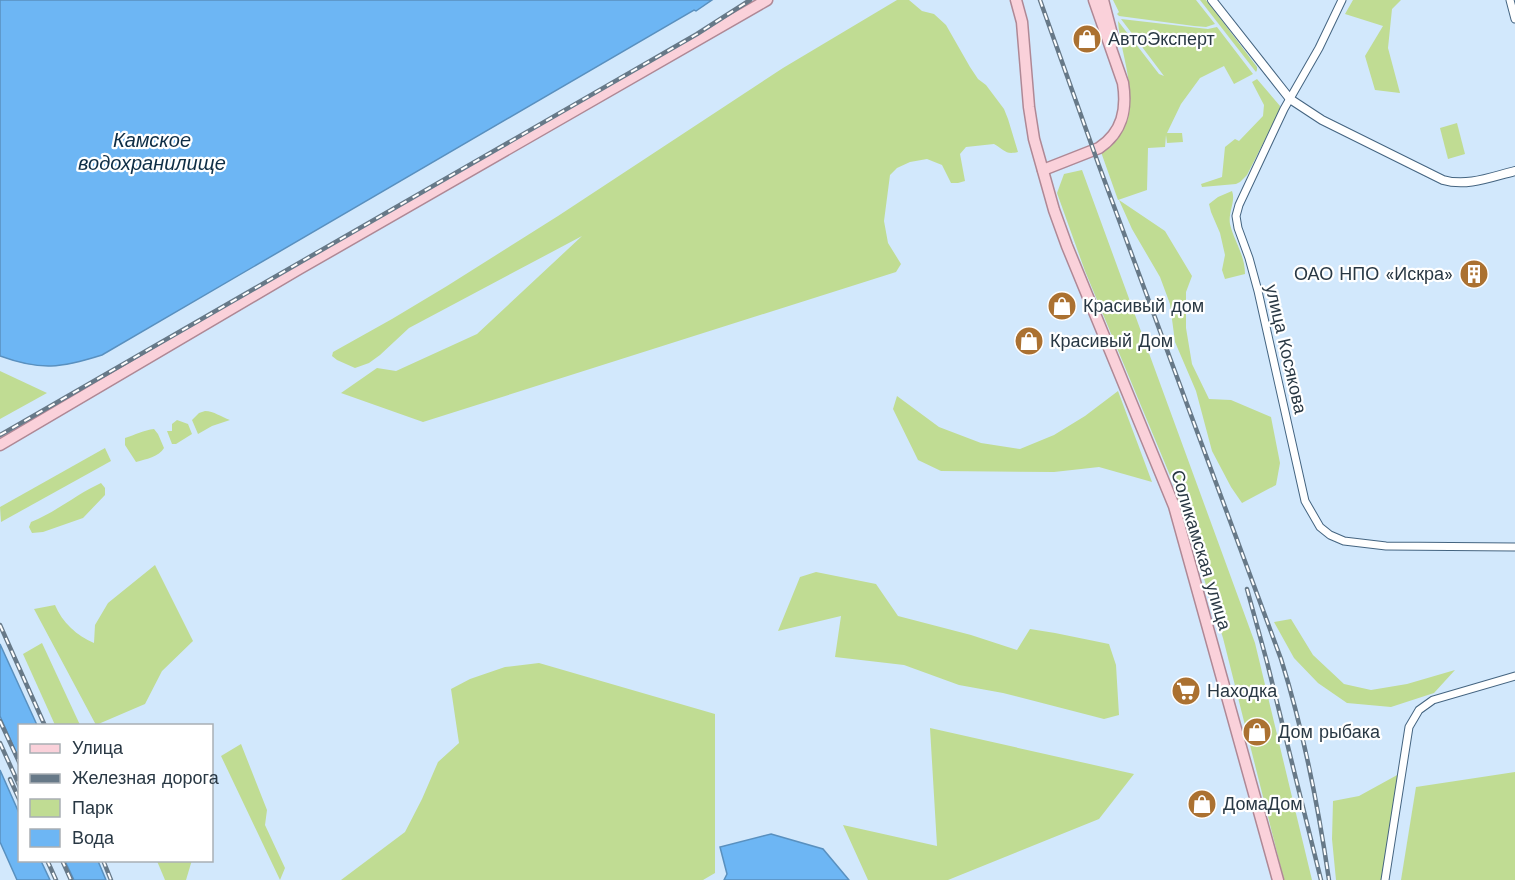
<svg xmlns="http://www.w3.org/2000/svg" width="1515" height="880" viewBox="0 0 1515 880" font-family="'Work Sans',sans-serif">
<rect width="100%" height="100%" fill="#d2e8fc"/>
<!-- green -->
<g fill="#c0dc93">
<path d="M897,0H909L922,11L934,14L946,25L970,67L978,79L986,85L1004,109L1008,119L1018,152C1005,155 1005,150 994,144L966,147L960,154L965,181L958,183H951L942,165L927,159L910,162L897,168L890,175L884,221L888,243L901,264L896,272L423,422L341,393L377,368L396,371L477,334L582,236L409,328L380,355L369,363L355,368L337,360L332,356L333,352L392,319L447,286L558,216L783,68Z"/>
<path d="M1113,0H1196L1215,24L1206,27L1194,26L1119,16L1117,14L1119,12Z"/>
<path d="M1200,0H1206L1211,6L1257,67V70L1256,72Z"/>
<path d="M1353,0H1401L1392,9L1388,48L1400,93L1375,90L1365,56L1383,26L1345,14Z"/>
<path d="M1121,19L1208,29L1217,27L1253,74L1234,84L1224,66L1200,78L1181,104L1167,133H1182L1183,142L1167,143L1166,135L1165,147L1148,148L1147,190L1118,200L1101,152C1109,145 1120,138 1124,128C1140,97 1120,53 1118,21L1159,74L1164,76Z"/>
<path d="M1257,79L1280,106L1279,112L1247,175L1240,182L1236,184L1202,187L1201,184L1222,177L1225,147L1235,139L1239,141L1263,116L1264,105L1252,82Z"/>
<path d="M1457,123L1465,154L1448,159L1440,128Z"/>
<path d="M1082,170L1255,643L1312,880H1284L1223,638L1174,485L1085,271L1057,193L1064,174Z"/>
<path d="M1232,191C1236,201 1228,212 1230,224C1234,241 1245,255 1245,274L1225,279L1222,270L1225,255L1220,233L1211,212L1209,204L1218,197Z"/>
<path d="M1119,200L1165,231L1192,276L1186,292V328L1192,364L1209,399L1231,400L1271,417L1280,463L1276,485L1242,503L1231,487L1212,451L1196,391L1175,342L1170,304L1160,277L1132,229Z"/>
<path d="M0,371L47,393L0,419Z"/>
<path d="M1118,391L1152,482L1099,467L1054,472L941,471L918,460L893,409L897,396L939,427L981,443L1020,449L1054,435L1085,416Z"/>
<path d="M205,411C214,411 221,417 230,420L212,426L198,434L192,420L199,413Z"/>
<path d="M177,420L188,424L192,434L176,444H172L167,431H172V424Z"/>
<path d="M154,429L158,434L164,448C159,457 146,459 136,462L125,445V438C135,435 144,430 154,429Z"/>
<path d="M105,448L111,461L1,522L0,507Z"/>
<path d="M101,483L105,488V495L83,518L43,532L32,533L29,527L31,522C56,512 77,494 101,483Z"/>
<path d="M155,565L193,641L162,671L145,704L96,725L34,609L55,605C62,622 77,636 94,643L95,625L108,603Z"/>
<path d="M816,572L876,584L898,616L971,635L1017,650L1030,629L1055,633L1109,644L1116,665L1119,715L1104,719L1003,693L959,685L904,665L835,657L841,616L778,631L800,577Z"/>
<path d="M1291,619L1313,655L1344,684L1371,690L1407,684L1455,670L1434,693L1391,707L1347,703L1318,683L1294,658L1274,622Z"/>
<path d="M42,643L80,725H55L23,654Z"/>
<path d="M539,663L715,714V873L703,880H341L405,832L422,799L438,762L459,743L451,689L470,679L505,667Z"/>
<path d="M930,728L1134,774L1099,819L948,880H868L843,825L937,846Z"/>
<path d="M241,744L267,810L265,825L285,868L280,880L221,756Z"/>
<path d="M1515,772V880H1401L1416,787Z"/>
<path d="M1399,774L1383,880H1336L1332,839L1333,801L1359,796Z"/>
<path d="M192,860L186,880H165L157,861Z"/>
</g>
<!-- water -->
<g fill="#6db6f4" stroke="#5990bf" stroke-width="1.5">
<path d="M0,0H712L696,11L694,10L102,355C61,368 41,371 0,356Z"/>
<path d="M0,644L37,725L20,726L19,759L0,716Z"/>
<path d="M0,770L19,813L20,860L41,861L50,880H17L0,842Z"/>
<path d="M771,834L823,849L849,880H724L727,874L720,847Z"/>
<path d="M65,861H98L106,880H74Z"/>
</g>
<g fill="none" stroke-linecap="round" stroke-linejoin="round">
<!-- minor casing -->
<g stroke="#446480" stroke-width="9">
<g id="minor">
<path d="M1342,0L1319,48L1284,109L1239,205L1236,216L1238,228L1249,258L1258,291L1305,501L1320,527L1330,535L1344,541L1386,546L1515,547"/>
<path d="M1510,0L1515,19"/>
<path d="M1385,880L1409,727L1419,710L1433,700L1515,676"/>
</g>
</g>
<!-- tertiary casing -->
<g stroke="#446480" stroke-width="10">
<path id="tertiary" d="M1212,0L1290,99L1322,120L1443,180C1467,187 1491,177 1515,171"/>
</g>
<!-- primary casing -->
<g stroke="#af8895" stroke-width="13">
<g id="primary">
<path d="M1016,0L1022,22L1029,107L1034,139L1054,210L1067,246L1174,506L1278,880"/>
<path d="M1103,0L1114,42"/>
<path d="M1043,170L1099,148C1123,132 1127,109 1123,83L1094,0"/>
<path d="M0,445L299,269L767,0"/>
</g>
</g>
<!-- minor -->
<use href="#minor" stroke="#fff" stroke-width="7"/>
<!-- tertiary -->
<use href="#tertiary" stroke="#fff" stroke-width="8"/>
<!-- primary -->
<use href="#primary" stroke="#fad1da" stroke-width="10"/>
<!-- rail casing -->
<g stroke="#677988" stroke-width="4.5">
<g id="rail">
<path d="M1040,0L1098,163L1281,659C1304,732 1318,805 1329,880"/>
<path d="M0,435L697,34L750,0"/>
<path d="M1247,589L1267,662L1321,880"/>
<path d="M0,625L45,726"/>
<path d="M0,721L20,764"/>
<path d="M0,743L20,787"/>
<path d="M10,779L20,801"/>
<path d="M47,860L56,880"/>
<path d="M62,860L71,880"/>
<path d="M103,860L111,880"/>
</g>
</g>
<!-- rail -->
<use href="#rail" stroke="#fff" stroke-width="2" stroke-dasharray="7" stroke-linecap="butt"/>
</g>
<!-- icons -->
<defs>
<g id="shop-disc" transform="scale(1.5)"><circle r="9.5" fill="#ab7131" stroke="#fff"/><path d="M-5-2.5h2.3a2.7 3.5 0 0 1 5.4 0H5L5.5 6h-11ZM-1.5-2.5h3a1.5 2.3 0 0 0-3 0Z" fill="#fff"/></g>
<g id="building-disc" transform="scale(1.5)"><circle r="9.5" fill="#ab7131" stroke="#fff"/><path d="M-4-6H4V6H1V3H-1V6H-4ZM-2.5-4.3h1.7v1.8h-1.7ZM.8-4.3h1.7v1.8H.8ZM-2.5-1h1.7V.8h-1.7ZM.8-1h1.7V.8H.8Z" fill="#fff"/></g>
<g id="supermarket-disc" transform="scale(1.5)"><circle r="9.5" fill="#ab7131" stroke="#fff"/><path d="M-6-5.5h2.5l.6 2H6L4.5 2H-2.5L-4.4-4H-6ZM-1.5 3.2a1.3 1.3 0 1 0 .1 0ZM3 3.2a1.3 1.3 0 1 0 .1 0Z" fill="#fff"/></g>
</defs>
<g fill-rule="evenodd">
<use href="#shop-disc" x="1087" y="39"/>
<use href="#building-disc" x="1474" y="274"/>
<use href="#shop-disc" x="1062" y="306"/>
<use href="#shop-disc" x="1029" y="341"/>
<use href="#supermarket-disc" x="1186" y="691"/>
<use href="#shop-disc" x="1257" y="732"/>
<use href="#shop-disc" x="1202" y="804"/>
</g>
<g text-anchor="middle" stroke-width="4.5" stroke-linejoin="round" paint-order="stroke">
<!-- poi labels -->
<g font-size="18" fill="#293844" stroke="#fff" text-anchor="start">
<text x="1108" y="45">АвтоЭксперт</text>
<text x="1453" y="280" text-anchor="end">ОАО НПО «Искра»</text>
<text x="1083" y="312">Красивый дом</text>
<text x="1050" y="347">Красивый Дом</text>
<text x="1207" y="697">Находка</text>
<text x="1278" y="738">Дом рыбака</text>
<text x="1223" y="810">ДомаДом</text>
</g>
<!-- street labels -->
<g font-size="18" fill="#293844" stroke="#fff">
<text transform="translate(1286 349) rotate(77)" y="6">улица Косякова</text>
<text transform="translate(1201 550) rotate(73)" y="6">Соликамская улица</text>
</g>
<!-- water labels -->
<g font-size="20" font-style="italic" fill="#0e2e46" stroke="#fff">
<text x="152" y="147">Камское<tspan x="152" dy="23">водохранилище</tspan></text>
</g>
</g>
<!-- legend -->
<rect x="18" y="724" width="195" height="138" fill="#ffffff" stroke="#a9afb4" stroke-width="1.5"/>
<rect x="30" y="744" width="30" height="9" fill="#fad1da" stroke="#a9afb4" stroke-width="1.5"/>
<text x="72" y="754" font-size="18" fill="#293844">Улица</text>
<rect x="30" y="774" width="30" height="9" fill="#677988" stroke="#a9afb4" stroke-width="1.5"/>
<text x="72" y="784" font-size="18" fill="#293844">Железная дорога</text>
<rect x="30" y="799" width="30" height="18" fill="#c0dc93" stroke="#a9afb4" stroke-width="1.5"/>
<text x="72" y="814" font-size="18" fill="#293844">Парк</text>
<rect x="30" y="829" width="30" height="18" fill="#6db6f4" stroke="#a9afb4" stroke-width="1.5"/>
<text x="72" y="844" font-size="18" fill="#293844">Вода</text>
</svg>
